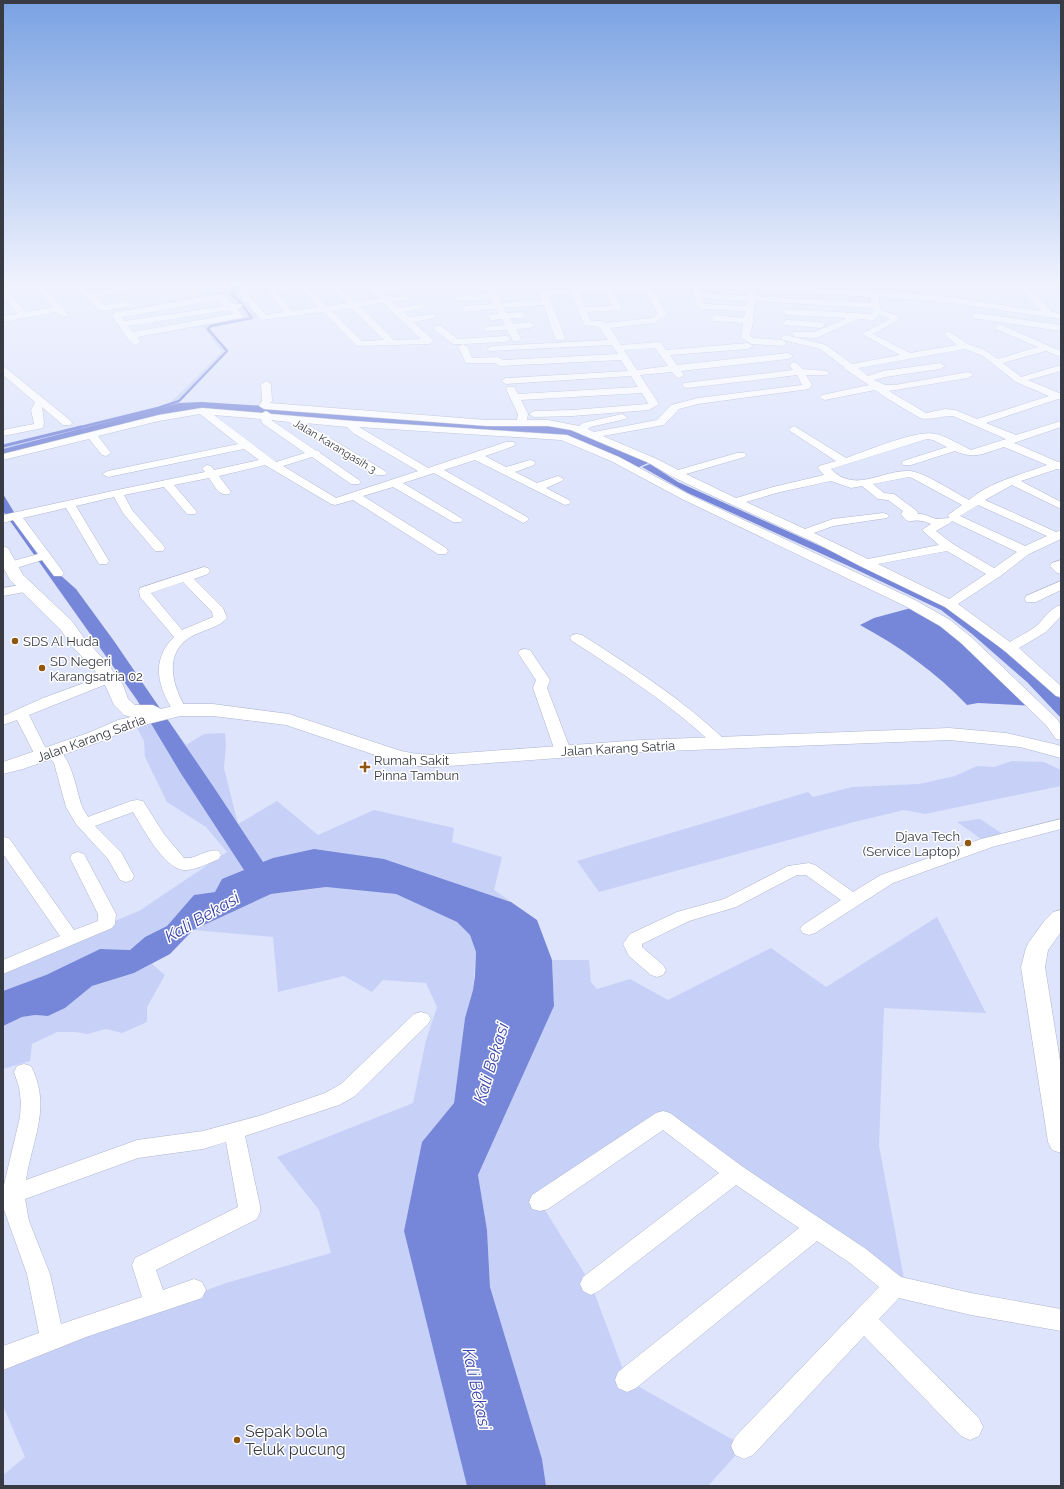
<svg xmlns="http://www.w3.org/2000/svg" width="1064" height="1489" viewBox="0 0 1064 1489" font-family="Raleway,sans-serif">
<rect width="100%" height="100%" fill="#dde4fc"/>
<!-- green -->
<g fill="#c7d1f8">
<path d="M216,283H254L244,289L242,293L264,318H252L211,326L208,329L227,351L179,400V403L3,449V446L168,405L222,352L200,323L238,317L222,297L208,299L201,292L212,290L217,284Z"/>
<path d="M166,717L186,745L204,734L225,733L226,745L224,768L238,824L277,801L318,835L374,810L454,828L452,842L502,857L494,890L511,902L384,859L215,892L194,895L167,926L145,937L130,950L100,949L46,975L3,991V967L139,911L227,852L206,827L167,802L145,757L144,741L135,724Z"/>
<path d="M1012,761L1044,762L1061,770V786L925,814L904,810L850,823L599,892L577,861L808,792L813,797L852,787L919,784L955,776L977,766L994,767Z"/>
<path d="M980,819L1007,837L987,843L957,822Z"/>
<path d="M326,887L396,894L457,922L470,935L476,952L473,990L465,1018L454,1103L422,1142L404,1231L467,1486H3V1475L25,1457L3,1406V1366L226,1283L331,1253L319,1210L277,1157L413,1103L426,1040L437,1007L426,983L383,980L372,992L344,976L278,992L273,937L193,930L271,894Z"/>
<path d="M937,917L986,1013L884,1008L879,1146L906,1289L663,1119L540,1202L591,1284L627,1380L744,1446L708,1486H546L542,1459L490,1287L487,1230L478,1175L554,1006L552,960H589L591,982L597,989L630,979L668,1000L771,948L826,987Z"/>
<path d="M152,964L165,975L147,1007V1022L122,1033L106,1029L87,1034L75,1032H57L32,1044L30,1061L3,1069V1026L22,1017L35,1015L48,1016L65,1008L92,986L134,973Z"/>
</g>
<!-- water -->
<g fill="#7686d8">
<path d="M202,402L564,425L653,461L632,470L563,437L202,411L3,457V449L179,403Z"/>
<path d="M650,464L678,482L840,555L949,607L985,635L1061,699V718L1027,682L972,634L941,610L853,568L688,493L642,467Z"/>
<path d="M3,494L17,517L58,573L76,589L114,641L213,786L263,862L273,858L314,849L384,859L511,902L537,920L552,960L554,1006L478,1175L487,1230L490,1287L542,1459L546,1486H467L404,1231L422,1142L454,1103L465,1018L473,990L475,976L476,952L470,935L457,922L396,894L326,887L271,894L193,930L170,954L134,973L92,986L65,1008L48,1016L35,1015L22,1017L3,1026V991L46,975L100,949L130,950L145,937L167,926L194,895L215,892L222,879L244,870L180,772L137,700L3,511Z"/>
<path d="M911,608L945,623L1035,706L978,703L967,705C937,673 899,646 860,625L874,618Z"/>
</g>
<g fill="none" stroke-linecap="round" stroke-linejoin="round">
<!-- stream-far1 -->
<g stroke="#7686d8" stroke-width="2.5">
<path d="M1041,283L1061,284"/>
<path d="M77,428L158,408L179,401L227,351L208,329L211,326L252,318L239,301L231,294L240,283"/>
</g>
<!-- stream -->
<path stroke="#7686d8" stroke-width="3" d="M3,446L81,427"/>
<!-- minor casing -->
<g stroke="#afb5cc" stroke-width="1">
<g id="minor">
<path d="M31,283H39L67,312L68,314L67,316H61L57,312L3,322V316L18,314L3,296V289H6L26,312L53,307Z"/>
<path d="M69,283H78L90,293L143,283H159L155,285L95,297L104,305L128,301L132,304L128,307L102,311L99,310Z"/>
<path d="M248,283H258L246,293L266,315L284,312L266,289C274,282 306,283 318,283L317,285L307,286L327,306L347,303L327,283H336L355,302L379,299L363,283H372L376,287L400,285L401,287L400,289L381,292L387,297L410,295L411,297L410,299L392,302L398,307L424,304L425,306L424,308L403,312L409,317L435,314L436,316L435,318L413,322L434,341L429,344L357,346L323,312L261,320L238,293L241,287ZM299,288L319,307L292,311L276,291ZM383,303L421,339L394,340L360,306ZM351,308L384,340L362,341L332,311Z"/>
<path d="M502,283L517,284L513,286L495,289L501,303L542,300L540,293L541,291L570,289L568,283H576L578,288L641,283H719L936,295L1041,311L1020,288L1021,286H1027L1052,312L1061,313V319L936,301L878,297L881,310L896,315L899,320L873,334L910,353L957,345L944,334L948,331L968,344L983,349L998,359L1038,347L996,329L995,327L999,324L1061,351V357L1046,351L1003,363L1021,377L1061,365V371L1028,380L1059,393L1061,392V400L1058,399L986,423L1016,435L1061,421V427L1014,443L1058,462L1061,461V470L1057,469L1021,481L1061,502V509L1012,485L985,500L1056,532L1061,530V539L1029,554L999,577L958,604L1010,642C1018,637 1027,633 1035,627C1044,620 1049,608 1061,605V616L1046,632L1019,648L1061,686V697L1056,696L1005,651L945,607L860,566L816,543L700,490L671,476L649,463L571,430L548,426H487L264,409L259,406L262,401L261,384L266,381L271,384L272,401L270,403L487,420H517L518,414L506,389L508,387H514L518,394L638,387L631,376L506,384L501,381L506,378L628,371L621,360L500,366L495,363H466L458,347L463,344H453L435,330L434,328L435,326H441L458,339L506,336L511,339L506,342L463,344L468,347L472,358L498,357L503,360L618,354L612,345L489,351L487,349L492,346L608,340L599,327L584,325L572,294L549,295L565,338L563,340H557L555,338L544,305L504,308L507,313L522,312L526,315L522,318H510L513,324L530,322L534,325L530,328L516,329L521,339L519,341H513L507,330L485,331L484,329L485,327L505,325L502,319L492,320L488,317L489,315L499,314L496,309L465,312L461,309L465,306L493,304L491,299L459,301L455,298L459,295L488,294L486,287L487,285ZM651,286L696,287L692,289L697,307L702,309L745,311L744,318L715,315L711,318L715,321L743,323L741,337L751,344L782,346L787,343L782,340L753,338L750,336L753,321L755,301L872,308L873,312L871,314L787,309L783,312L787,315L847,318L815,332H793L792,334L796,337L816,338L859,319L873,320L879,315L890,319L862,334L900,355L852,364L826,345L786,335L783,336L781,338L783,340L820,349L844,367L845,369L869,385L822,395L820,397L822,399L825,400L875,390L888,399L920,418C931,421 942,415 953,416L1006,439L971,450C960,445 948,437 936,434C917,429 867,451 846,458L794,426L789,429L790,431L836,461L819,466L818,468L824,475L773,487L736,498L686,474L745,457L746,455L745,453H737L678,470L657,459L603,436L664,425L679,409L698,404L809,389L812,385L806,375H827L829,373L827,371L803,369L797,363L794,362L789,365L793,370L684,383L682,385L684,387L687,388L797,375L802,385L698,398L671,405L657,420L594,432L588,429L590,427L626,419L627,417L622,414L583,423L579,426L548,420H527L528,414L521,400L642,393L648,403L647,404L572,410L534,411L529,414L534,417L572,416L649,410L659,404L640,375L672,372L676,377L679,378L684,375L681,371L788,359L793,356L788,353L677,365L670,355L748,349L753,346L748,343L666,350L661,343L658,342L621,345L610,328L654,323L666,316L667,314ZM696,287L750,290L748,296L701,293L699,287ZM644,289L658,314L652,318L606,323L601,321H591L587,312L621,310L622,308L613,291ZM757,290L871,297V303L756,296ZM605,291L613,306L585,307L580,293ZM702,298L747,301L746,306L704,304ZM655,348L668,366L637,370L624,350ZM965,349L983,356L1016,382L1049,396L977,419L955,410L945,409L926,413L889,391L968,378L973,375L971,373L968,372L895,385H885L874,380L885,377L940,369L945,366L940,363L883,371L868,376L858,368ZM927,439L933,440L947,447L903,461L902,463L903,465H911L955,451C976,460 984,453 1004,447L1047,465C1023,474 989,482 969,500C956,493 922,471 909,471C881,470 855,494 831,469ZM909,477L912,478L962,505L948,515L949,518C945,518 942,519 939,519C931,519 926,513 918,514L917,511L894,494L884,493L873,484ZM831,481L851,488L862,486L878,499L888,500L903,511L901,514C910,526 910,519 921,521C924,521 928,523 931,524L922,530L939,545L868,559L814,533L833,526L887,518L889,516L887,514L883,513L833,519L805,529L746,502L780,492ZM978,505L1047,536L1025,546L960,516ZM952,521L954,522L1017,552L994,568L953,544L936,531L950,523ZM947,551L986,574L949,599L878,564Z"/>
<path d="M1054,283H1061V285H1055Z"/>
<path d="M221,294L224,295L233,304H241L242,306L241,308L237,309L243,316L242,318L137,337L141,342L136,345C128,343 117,322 112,315L116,312ZM219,300L224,306L125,321L122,317ZM229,310L233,314L133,332L128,326Z"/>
<path d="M976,313L1061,325V331L973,318L972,316Z"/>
<path d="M786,320L821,322L825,325L821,328L783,325L782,323Z"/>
<path d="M3,367L6,368L71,421L72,423L71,425H63L42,407L44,422L43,428L3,436V430L34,424L31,410L35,402L3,375Z"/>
<path d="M202,408L262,413L266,411L271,414L353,421L567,435L619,457L690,495L915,600L950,620L971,637L1057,719L1061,725V740L1056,739L1046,725L961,643L940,626L905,606L682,499L611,461L561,440L359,427L428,468L506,442H514L515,444L514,446L485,456L506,467L530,460L534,461L535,463L534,465L515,472L537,483L558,476L564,479L562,481L546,488L569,500L571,502L569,504L565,505L475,460L444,470L527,517L529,519L527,521L523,523L434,473L403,483L461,518L463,520L461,522H453L393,487L363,496L446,548L448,551L446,554H438L353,500L335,505L331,504L265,465L219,476L231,492L229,494C219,497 214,485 209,478L174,485L197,512L195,514H187L164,487L124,495L132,510L163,545L165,548L163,551H155L123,513L114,497L76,506L109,561L107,564H99L66,508L23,518L64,573L62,576H54L42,560L10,570L6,569L4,566L6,563L38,554L13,520L3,523V515L117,490L205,472L202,468L207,465L211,466L214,470L259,460L244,449L108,477L102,474L108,471L238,444L200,414L159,421L98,436L111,453L106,456L102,455L89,439L3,460V454L159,415ZM214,415L261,419L262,423L305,453L276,462ZM271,420L289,422L377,475H385L387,473L385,471L305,423L347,427L353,433L418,471L336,498L283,466L312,457L351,484H359L361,482L359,480L320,453L319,451L315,450Z"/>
<path d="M1061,560V574L1057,573L1050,566L1052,563Z"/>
<path d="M204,567L208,568L210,571L208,574L194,579L223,608L227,618C220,627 204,630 194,635C162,651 172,686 187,710L185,713L180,714L175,713C158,689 150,660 174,637L140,597L139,591L140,588ZM183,582L212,612L213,617L182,630L151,593Z"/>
<path d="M1061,581V590L1036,602H1026L1025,599L1026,596Z"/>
<path d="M26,584L30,585L32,588L30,591L3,596V588Z"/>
<path d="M577,634L582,635C632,667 682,699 725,740L727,743L725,746L720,748L715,746C672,705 622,673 572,641L570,638L572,635Z"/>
<path d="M525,649L530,650L550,680L547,688L571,751L568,754L563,756L558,754L555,751L533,688L536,680L518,653L520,650Z"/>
<path d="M109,674L114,675L116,678L114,681L29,715L46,749C70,740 76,792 82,806C83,810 86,813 88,817L131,801L137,800L143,801L164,834L184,858C196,860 206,848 219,851L221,855L219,859C209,863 194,871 183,870C163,867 143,828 133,812L95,826L121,852L134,876L132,880L126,882L120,880L108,859L76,824L66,807L54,763L49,757L42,761L37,759L17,720L3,725V716L43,698Z"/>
<path d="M1061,819V829L992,847L893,883L815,933L809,935L803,933L800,929L803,925L841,900L806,875H797L736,907L689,921L642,944V947L663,965L666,970L663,975L657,977L651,975L629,956L623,944L630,934L677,912L724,899L788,866L809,863L815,865L853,892L881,875L981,839Z"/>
<path d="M3,837L9,838L74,930L98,921V914L70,858L72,854L78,852L84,854L116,914L115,924L112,928L3,974V960L60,936L3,854Z"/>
<path d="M421,1012L428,1014L431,1019L428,1024L355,1096L339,1105L245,1136L260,1206V1212L257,1219L156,1270L163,1290L194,1279L202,1282L206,1290L202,1298L86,1337L3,1370V1346L39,1333L27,1274L3,1207V1189L20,1117L21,1102L19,1087L14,1072L17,1066L24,1064L31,1066C52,1107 32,1139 26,1180L137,1140L203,1131L262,1115L325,1093L341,1084L414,1014ZM226,1142L238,1207L135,1258L132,1265L142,1297L61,1324L50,1274L29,1221L25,1199L138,1158L203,1149Z"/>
<path d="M663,1111L670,1113L743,1167L866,1249L901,1277L971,1293L1061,1309V1331L971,1315L899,1298L879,1319L979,1418L983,1427L979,1436L970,1440L961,1436L864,1336L753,1455L744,1459L735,1455L731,1446L735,1437L879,1287L850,1263L817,1241L636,1388L627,1392L618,1388L615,1380L618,1372L799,1228L736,1185L599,1291L591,1295L583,1291L580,1284L583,1277L719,1173L663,1130L548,1209L540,1211L532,1209L529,1202L532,1195L656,1113Z"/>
</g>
</g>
<!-- tertiary casing -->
<g stroke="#afb5cc" stroke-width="1">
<g id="tertiary">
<path d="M3,546L8,548L23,575L72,621L84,638L107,663L123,685L128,699L135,705H153L161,709L180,704H213L289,714L401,751L417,754L435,755L641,740L949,728L1006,733L1054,744L1061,746V758L1020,747L949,740L641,752L435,767L417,766L390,760L286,725L213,716H180L132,728L102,741L23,769L3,774V762L88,733L118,720L131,717L124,715L114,705L105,685L95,671L72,646L60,629L10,580L3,567Z"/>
<path d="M1061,910V932L1048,950L1045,967L1061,1067V1153L1052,1150L1048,1142L1021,967L1026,948L1029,942L1045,920L1053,912Z"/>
</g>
</g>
<!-- minor -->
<use href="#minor" fill="#fff" fill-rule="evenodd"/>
<!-- tertiary -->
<use href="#tertiary" fill="#fff" fill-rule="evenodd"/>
</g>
<!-- sky -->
<linearGradient id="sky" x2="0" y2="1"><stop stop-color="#7aa2e2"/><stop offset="0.58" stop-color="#f0f3fe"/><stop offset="1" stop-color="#f0f3fe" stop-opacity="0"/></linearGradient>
<rect width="1064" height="491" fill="url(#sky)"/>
<!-- markers -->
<g fill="#905712" stroke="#fff" stroke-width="1.5">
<circle cx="15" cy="641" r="4"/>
<circle cx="42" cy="668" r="4"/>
<path d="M363 761h4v4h4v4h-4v4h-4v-4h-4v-4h4z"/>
<circle cx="968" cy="843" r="4"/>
<circle cx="237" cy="1440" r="4"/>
</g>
<g text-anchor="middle" stroke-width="3" stroke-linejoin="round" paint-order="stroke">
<!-- far-street labels -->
<g font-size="11" fill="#393b44" stroke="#fff">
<text transform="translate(335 446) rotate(31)" y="4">Jalan Karangasih 3</text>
</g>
<!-- poi labels -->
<g font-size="13" fill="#393b44" stroke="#fff" text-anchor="start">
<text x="23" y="646">SDS Al Huda</text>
<text x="50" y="666">SD Negeri<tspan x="50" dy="15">Karangsatria 02</tspan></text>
<text x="374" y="765">Rumah Sakit<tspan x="374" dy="15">Pinna Tambun</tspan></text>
<text x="960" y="841" text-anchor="end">Djava Tech<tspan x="960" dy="15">(Service Laptop)</tspan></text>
</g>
<!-- street labels -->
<g font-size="13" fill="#393b44" stroke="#fff">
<text transform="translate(91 738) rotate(-20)" y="5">Jalan Karang Satria</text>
<text transform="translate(618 748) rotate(-3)" y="5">Jalan Karang Satria</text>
</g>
<!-- near-poi labels -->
<g font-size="16" fill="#393b44" stroke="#fff" text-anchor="start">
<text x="245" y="1437">Sepak bola<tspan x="245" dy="18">Teluk pucung</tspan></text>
</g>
<!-- near-water labels -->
<g font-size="17" font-style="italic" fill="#3c46a7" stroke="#fff">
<text transform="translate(202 917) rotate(-30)" y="6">Kali Bekasi</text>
<text transform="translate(491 1063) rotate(-73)" y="6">Kali Bekasi</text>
<text transform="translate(477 1389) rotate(78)" y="6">Kali Bekasi</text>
</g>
</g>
<!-- border -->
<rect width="1064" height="1489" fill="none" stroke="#393b44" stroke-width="8"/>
</svg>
